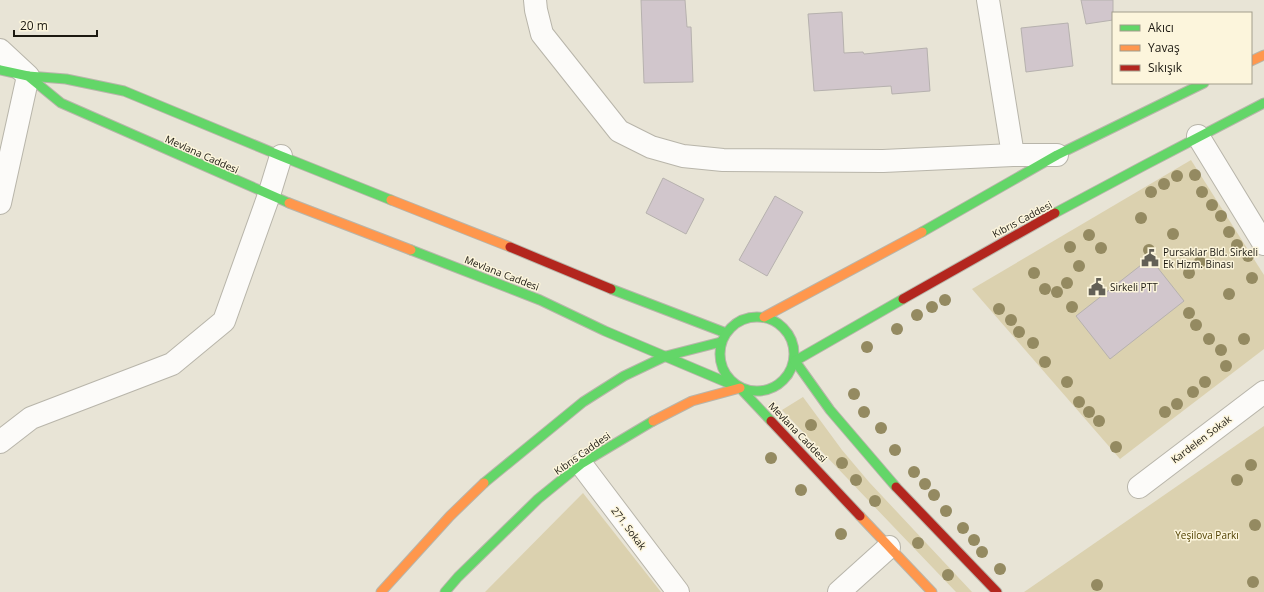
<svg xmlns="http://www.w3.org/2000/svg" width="1264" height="592" viewBox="0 0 1264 592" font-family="'Open Sans',sans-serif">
<rect width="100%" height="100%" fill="#e8e4d6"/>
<!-- green -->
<g fill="#dbd1af">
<path d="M1191,160L1264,275V349L1120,459L972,289Z"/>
<path d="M803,397L842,450L869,482L972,592H956L782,410Z"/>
<path d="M1264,426V592H1024L1027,590Z"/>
<path d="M583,493L661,592H485Z"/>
</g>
<!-- building -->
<g fill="#d1c6cc" stroke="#b6b1ae">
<path d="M641,0H685L687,27H691L693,82L644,83Z"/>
<path d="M1081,0H1113V20L1086,24Z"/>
<path d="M842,12L844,53L863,52L864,54L927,48L930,91L892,94L891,86L814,91L808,14Z"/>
<path d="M1068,23L1073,66L1026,72L1021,28Z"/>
<path d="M663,178L704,199L686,234L646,213Z"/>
<path d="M775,196L803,212L767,276L739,260Z"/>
<path d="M1150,258L1184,301L1110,359L1076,316Z"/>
</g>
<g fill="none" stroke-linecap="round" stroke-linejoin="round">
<!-- street casing -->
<g stroke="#b8b5aa" stroke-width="24">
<g id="street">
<path d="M535,0L536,10L542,34L619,131L651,147L683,156L723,160L883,161L1013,155H1057"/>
<path d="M988,0L1013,155"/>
<path d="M0,50L28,76L0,203"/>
<path d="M1198,136L1264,244"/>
<path d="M0,442L31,418L172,364L224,321L269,195L281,156"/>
<path d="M581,464L678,592"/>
<path d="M1139,487L1264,392"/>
<path d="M839,592L889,547"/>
</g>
</g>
<!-- fast casing -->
<g stroke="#b8b5aa" stroke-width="11">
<g id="fast">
<path d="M0,70L28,76L61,103L289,203"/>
<path d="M28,76L66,79L124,91L281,156L391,200"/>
<path d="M1055,213L1145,165L1264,103"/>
<path d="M922,232L1057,155L1204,83"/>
<path d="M411,250L540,300L605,331L740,388L771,421"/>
<path d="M611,289L726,333"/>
<circle cx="757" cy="354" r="37"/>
<path d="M484,483L583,402L624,376L666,356L721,342"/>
<path d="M896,487L830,410L795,361L903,299"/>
<path d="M445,592L458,577L538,499L581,464L653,421"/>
</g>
</g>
<!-- slow casing -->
<g stroke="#b8b5aa" stroke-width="11">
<g id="slow">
<path d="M1251,61L1264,55"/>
<path d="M391,200L510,247"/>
<path d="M289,203L411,250"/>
<path d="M764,317L922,232"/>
<path d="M653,421L692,401L740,388"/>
<path d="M860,516L932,592"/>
<path d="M381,592L450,516L484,483"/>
</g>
</g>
<!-- jam casing -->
<g stroke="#b8b5aa" stroke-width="11">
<g id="jam">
<path d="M510,247L611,289"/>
<path d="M903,299L1055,213"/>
<path d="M771,421L860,516"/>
<path d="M896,487L997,592"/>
</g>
</g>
<!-- street -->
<use href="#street" stroke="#fcfbf9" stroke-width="22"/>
<!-- fast -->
<use href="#fast" stroke="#63d668" stroke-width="9"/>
<!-- slow -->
<use href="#slow" stroke="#ff974d" stroke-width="9"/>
<!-- jam -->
<use href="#jam" stroke="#b3261e" stroke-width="9"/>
</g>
<!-- trees -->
<g fill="#948a61">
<circle cx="1195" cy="175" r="6"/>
<circle cx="1177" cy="176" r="6"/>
<circle cx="1164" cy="184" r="6"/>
<circle cx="1151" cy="192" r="6"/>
<circle cx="1202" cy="192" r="6"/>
<circle cx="1212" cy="205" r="6"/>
<circle cx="1221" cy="216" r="6"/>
<circle cx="1141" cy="218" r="6"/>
<circle cx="1229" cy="232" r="6"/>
<circle cx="1173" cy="234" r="6"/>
<circle cx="1089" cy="235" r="6"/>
<circle cx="1237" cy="245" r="6"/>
<circle cx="1070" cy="247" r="6"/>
<circle cx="1101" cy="248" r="6"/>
<circle cx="1149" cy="250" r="6"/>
<circle cx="1248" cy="256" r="6"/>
<circle cx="1200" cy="262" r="6"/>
<circle cx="1079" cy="266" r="6"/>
<circle cx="1034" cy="273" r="6"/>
<circle cx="1189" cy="273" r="6"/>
<circle cx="1252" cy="278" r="6"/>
<circle cx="1067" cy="283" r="6"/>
<circle cx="1045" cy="289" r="6"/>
<circle cx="1057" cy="292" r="6"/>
<circle cx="1229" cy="294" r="6"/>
<circle cx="945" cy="300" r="6"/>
<circle cx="932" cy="307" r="6"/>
<circle cx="1072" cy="307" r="6"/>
<circle cx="999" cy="309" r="6"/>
<circle cx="1189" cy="313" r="6"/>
<circle cx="917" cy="315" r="6"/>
<circle cx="1011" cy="320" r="6"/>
<circle cx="1196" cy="325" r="6"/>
<circle cx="897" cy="329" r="6"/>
<circle cx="1019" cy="332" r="6"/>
<circle cx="1209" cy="339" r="6"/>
<circle cx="1244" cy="339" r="6"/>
<circle cx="1033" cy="343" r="6"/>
<circle cx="867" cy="347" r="6"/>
<circle cx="1221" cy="350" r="6"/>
<circle cx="1045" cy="362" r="6"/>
<circle cx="1226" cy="366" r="6"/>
<circle cx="1067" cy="382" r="6"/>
<circle cx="1205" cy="382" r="6"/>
<circle cx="1193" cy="392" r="6"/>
<circle cx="854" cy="394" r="6"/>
<circle cx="1079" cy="402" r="6"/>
<circle cx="1177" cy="404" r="6"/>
<circle cx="864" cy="412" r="6"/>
<circle cx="1089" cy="412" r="6"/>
<circle cx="1165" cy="412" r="6"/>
<circle cx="1099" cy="421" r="6"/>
<circle cx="811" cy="425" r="6"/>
<circle cx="881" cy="428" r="6"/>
<circle cx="1116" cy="447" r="6"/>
<circle cx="895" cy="450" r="6"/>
<circle cx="771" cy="458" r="6"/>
<circle cx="842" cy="463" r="6"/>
<circle cx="1251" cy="465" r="6"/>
<circle cx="914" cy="472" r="6"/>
<circle cx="856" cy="480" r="6"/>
<circle cx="1237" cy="480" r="6"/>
<circle cx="925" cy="484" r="6"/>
<circle cx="801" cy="490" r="6"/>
<circle cx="934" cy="495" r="6"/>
<circle cx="875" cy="501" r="6"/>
<circle cx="946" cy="511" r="6"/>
<circle cx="1255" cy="525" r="6"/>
<circle cx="963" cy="528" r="6"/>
<circle cx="841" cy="534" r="6"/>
<circle cx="974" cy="540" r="6"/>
<circle cx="918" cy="543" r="6"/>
<circle cx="982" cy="552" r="6"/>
<circle cx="1000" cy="569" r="6"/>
<circle cx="948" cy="575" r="6"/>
<circle cx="1253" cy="582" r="6"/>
<circle cx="1097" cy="585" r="6"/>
</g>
<!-- icons -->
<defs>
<g id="civic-bare" transform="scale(1.38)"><path d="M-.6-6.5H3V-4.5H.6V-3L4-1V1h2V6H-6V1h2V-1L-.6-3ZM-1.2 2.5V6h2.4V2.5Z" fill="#636056" stroke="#fcf5dc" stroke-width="2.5" paint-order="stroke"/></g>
</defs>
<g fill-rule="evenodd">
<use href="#civic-bare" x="1150" y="258"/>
<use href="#civic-bare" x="1097" y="287"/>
</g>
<g text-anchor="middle" stroke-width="3" stroke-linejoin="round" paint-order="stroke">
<!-- street labels -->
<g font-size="10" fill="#1c1911" stroke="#fcf5dc">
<text transform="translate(202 154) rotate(24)" y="4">Mevlana Caddesi</text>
<text transform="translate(1022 219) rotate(-28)" y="4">Kıbrıs Caddesi</text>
<text transform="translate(502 273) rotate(21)" y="4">Mevlana Caddesi</text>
<text transform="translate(798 432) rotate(46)" y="4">Mevlana Caddesi</text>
<text transform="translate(1201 439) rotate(-37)" y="4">Kardelen Sokak</text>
<text transform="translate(582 453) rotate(-35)" y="4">Kıbrıs Caddesi</text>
<text transform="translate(629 528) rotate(53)" y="4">271. Sokak</text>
</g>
<!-- poi labels -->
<g font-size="10" fill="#1c1911" stroke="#fcf5dc" text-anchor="start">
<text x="1163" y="256">Pursaklar Bld. Sirkeli<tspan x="1163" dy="12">Ek Hizm. Binası</tspan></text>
<text x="1110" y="291">Sirkeli PTT</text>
</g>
<!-- park labels -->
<g font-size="10" fill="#504101" stroke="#fcf5dc">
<text x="1207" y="539">Yeşilova Parkı</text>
</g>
</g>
<!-- legend -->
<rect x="1112" y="12" width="140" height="72" fill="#fcf5dc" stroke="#a29d8b"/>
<rect x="1120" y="25" width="20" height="6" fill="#63d668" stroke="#a29d8b"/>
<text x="1148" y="32" font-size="12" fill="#1c1911">Akıcı</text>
<rect x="1120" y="45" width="20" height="6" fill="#ff974d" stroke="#a29d8b"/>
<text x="1148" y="52" font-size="12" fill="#1c1911">Yavaş</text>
<rect x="1120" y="65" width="20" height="6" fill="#b3261e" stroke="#a29d8b"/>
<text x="1148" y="72" font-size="12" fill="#1c1911">Sıkışık</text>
<!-- scale -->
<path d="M14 30v6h83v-6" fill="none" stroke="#1c1911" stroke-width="2"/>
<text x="20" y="30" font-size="12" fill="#1c1911" stroke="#fcf5dc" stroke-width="3" paint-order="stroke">20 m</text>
</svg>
